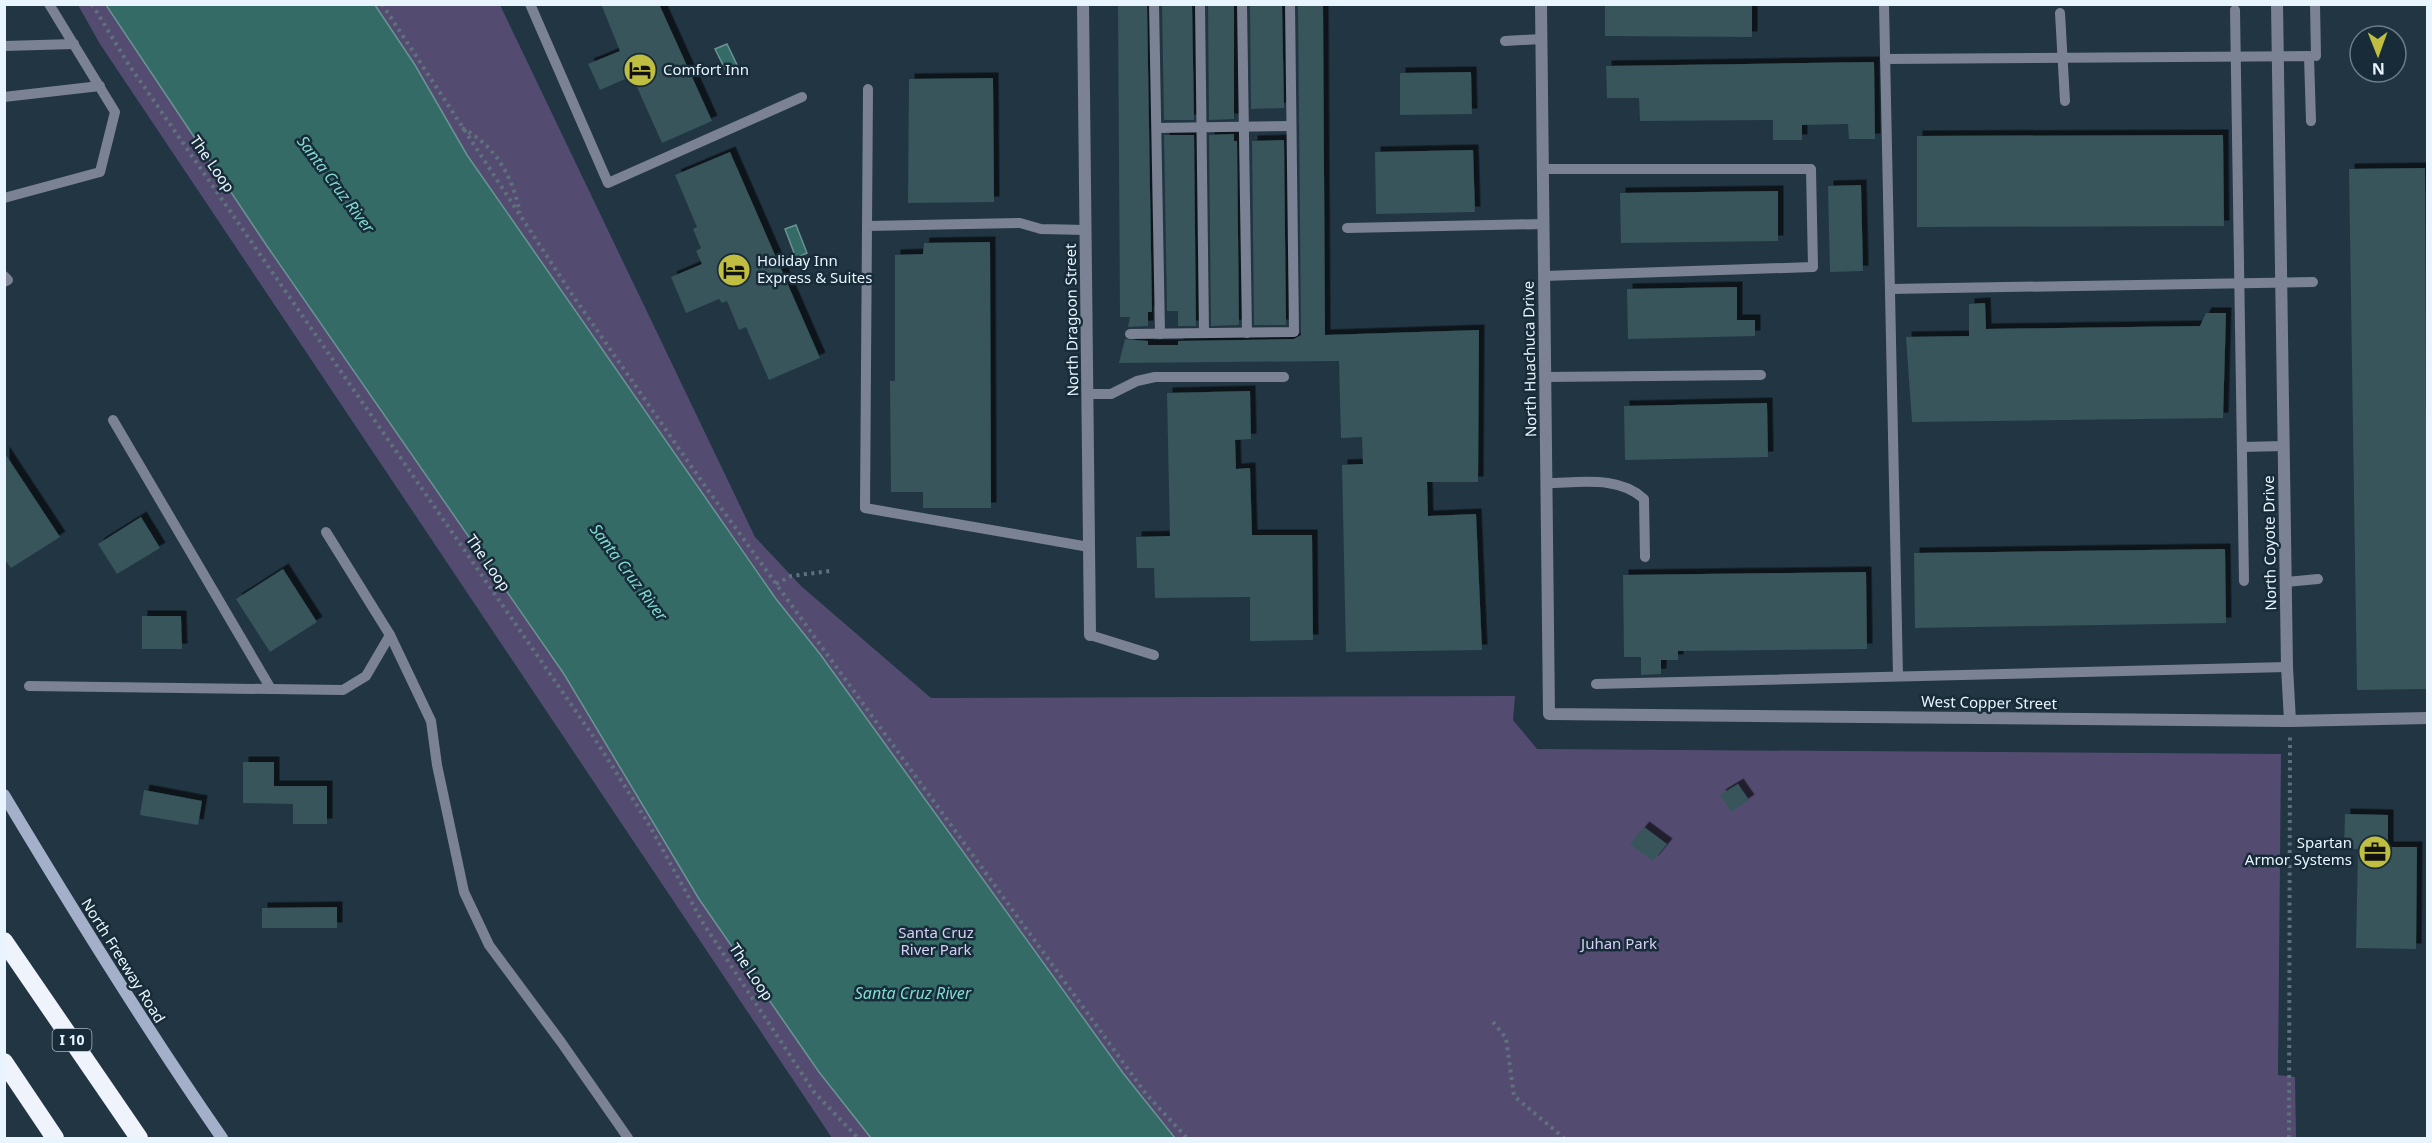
<svg xmlns="http://www.w3.org/2000/svg" width="2432" height="1143" viewBox="0 0 2432 1143" font-family="'Noto Sans',sans-serif">
<defs>
<filter id="shadow"><feDropShadow dx="5.5" dy="-5.5" stdDeviation="0" flood-color="#0009"/></filter>
</defs>
<rect width="100%" height="100%" fill="#213543"/>
<!-- green -->
<path fill="#534c70" d="M78,5H500L755,537L801,586L931,698L1515,696L1513,720L1537,749L2281,754L2278,1075L2295,1077L2296,1138H832L100,44Z"/>
<!-- water -->
<g fill="#346b66" stroke="#6a9494" stroke-width="1.5">
<path d="M106,5H375L415,65L467,155L776,599L820,654L1123,1073L1175,1138H871L819,1072L699,899L564,674L267,246Z"/>
<path d="M727,44L739,69L728,75L715,49Z"/>
<path d="M796,225L807,253L796,258L785,229Z"/>
</g>
<!-- building -->
<g fill="#37545b" filter="url(#shadow)">
<path d="M601,4H659L712,121L662,143L632,76L600,90L588,64L620,51Z"/>
<path d="M1118,4H1147L1152,312H1148V326L1128,327L1130,317H1120Z"/>
<path d="M1162,4H1192L1194,120H1164Z"/>
<path d="M1208,4H1234V119L1209,120Z"/>
<path d="M1250,4H1282L1284,108L1251,109Z"/>
<path d="M1298,4H1323L1325,335L1479,330L1478,482H1427L1428,516L1476,514L1482,650L1346,652L1342,465L1363,464L1362,437L1341,438L1339,361L1119,363L1125,339L1148,341V345H1178V341L1294,339L1301,335Z"/>
<path d="M1605,4H1752V37L1605,36Z"/>
<path d="M1874,62L1875,139H1849L1848,124L1802,125V140H1773V120L1640,121L1639,98H1607L1606,66Z"/>
<path d="M1471,72L1472,114L1400,115V73Z"/>
<path d="M993,78L994,202L908,203L909,79Z"/>
<path d="M1234,134V141H1237L1239,325L1211,326L1209,135Z"/>
<path d="M1164,135H1194L1196,326H1178V311H1167Z"/>
<path d="M2223,135L2224,226L1917,227V136Z"/>
<path d="M1284,140L1286,325H1254L1252,141Z"/>
<path d="M1473,150L1475,212L1376,214L1375,152Z"/>
<path d="M730,152L820,358L769,380L746,327L739,330L727,301L722,303L719,299L686,313L671,277L702,264L696,251L701,248L693,229L697,227L675,175Z"/>
<path d="M2425,168L2427,689L2357,690L2349,169Z"/>
<path d="M1861,185L1863,271L1830,272L1828,186Z"/>
<path d="M1778,191V241L1621,243L1620,193Z"/>
<path d="M990,242L991,508H923V492H891L890,381H895V255L923,254L924,243Z"/>
<path d="M1737,287V320H1755V336L1628,339L1627,289Z"/>
<path d="M1985,303L1986,329L2200,326L2206,313H2226L2223,418L1912,422L1906,337L1969,336V304Z"/>
<path d="M1250,391L1251,439L1235,440L1236,469L1250,468L1252,535H1312L1313,640L1250,641V597L1155,598L1154,568H1137L1136,537L1170,536L1167,393Z"/>
<path d="M1767,403L1768,457L1625,460L1624,406Z"/>
<path d="M4,452L60,537L11,568L4,559Z"/>
<path d="M141,517L160,548L117,574L98,544Z"/>
<path d="M2225,549L2226,623L1915,628L1914,553Z"/>
<path d="M283,569L317,622L270,652L236,599Z"/>
<path d="M1866,572L1867,649L1678,651V660H1661V674L1641,675V657H1624L1623,575Z"/>
<path d="M142,616H181L182,649H142Z"/>
<path d="M243,762H274V786H327V824H293V804L243,803Z"/>
<path d="M1738,784L1749,800L1731,812L1720,795Z"/>
<path d="M144,790L202,801L198,825L140,815Z"/>
<path d="M2345,814L2388,815V847H2417L2416,949L2356,948L2358,849H2344Z"/>
<path d="M1644,827L1667,844L1653,861L1630,844Z"/>
<path d="M337,907V928H262V908Z"/>
</g>
<g fill="none" stroke-linecap="round" stroke-linejoin="round">
<!-- path -->
<g stroke="#5f717d" stroke-width="4" stroke-dasharray="3 4.5" stroke-linecap="butt">
<path d="M92,4L127,62L595,739L648,823L703,923L814,1092L858,1138"/>
<path d="M382,4L569,290L700,479L1146,1094L1187,1138"/>
<path d="M462,128C496,146 512,176 520,213"/>
<path d="M776,584L791,576L830,571"/>
<path d="M1493,1022L1506,1038L1514,1096L1564,1138"/>
<path d="M2289,1138L2290,734"/>
</g>
<!-- service -->
<g stroke="#7b8293" stroke-width="10">
<path d="M530,4L608,183L802,97"/>
<path d="M1154,4L1160,334"/>
<path d="M1200,4L1204,333"/>
<path d="M1242,4L1247,333"/>
<path d="M1884,4L1898,676"/>
<path d="M2315,4L2316,56"/>
<path d="M2235,10L2244,581"/>
<path d="M2060,13L2065,101"/>
<path d="M1505,41L1541,39"/>
<path d="M4,46L74,44"/>
<path d="M1885,59L2309,56L2311,121"/>
<path d="M4,97L100,86"/>
<path d="M1157,128L1291,126"/>
<path d="M1542,169H1811L1813,267L1544,276"/>
<path d="M4,198L100,172L115,112L49,4"/>
<path d="M867,226L868,89"/>
<path d="M1347,228L1543,224"/>
<path d="M1086,230L1041,229L1020,223L867,226L865,508L1089,547"/>
<path d="M4,276L8,280L4,282"/>
<path d="M1890,289L2313,282"/>
<path d="M1130,334L1294,332L1290,4"/>
<path d="M1545,377L1761,375"/>
<path d="M1087,394H1111L1137,381L1155,377H1284"/>
<path d="M113,420L271,689"/>
<path d="M2242,447L2284,446"/>
<path d="M1546,483C1578,483 1619,475 1644,499L1645,557"/>
<path d="M2286,582L2318,579"/>
<path d="M390,635L431,721L437,765L464,892L489,945L561,1042L628,1138"/>
<path d="M1090,635L1154,655"/>
<path d="M1596,684L2287,667"/>
<path d="M29,686L343,690L366,676L390,635L326,532"/>
</g>
<!-- minor -->
<g stroke="#7b8293" stroke-width="12">
<path d="M1083,4L1090,635"/>
<path d="M1541,4L1549,714L2290,721L2428,718"/>
<path d="M2277,4L2287,667L2290,721"/>
</g>
<!-- secondary -->
<path stroke="#a4b0ca" stroke-width="12" d="M4,795C74,912 145,1027 222,1138"/>
<!-- motorway -->
<g stroke="#eff3fb" stroke-width="18">
<path d="M4,941L139,1138"/>
<path d="M4,1062L55,1138"/>
</g>
</g>
<!-- icons -->
<defs>
<g id="hotel-disc" transform="scale(1.725)"><circle r="9.5" fill="#bfbe41" stroke="#172b38"/><path d="M-6-4.5h1.5V1H6V5H4.5V3h-9V5H-6ZM-4 0a1.8 1.8 0 1 1 3.6 0ZM.5 0V-2.5h3Q6-2.5 6 0Z" fill="#111"/></g>
<g id="office-disc" transform="scale(1.725)"><circle r="9.5" fill="#bfbe41" stroke="#172b38"/><path d="M-6-3h4V-5.5h4V-3h4V5H-6ZM-1-4.5V-3h2v-1.5ZM-6 0V1H6V0Z" fill="#111"/></g>
</defs>
<g fill-rule="evenodd">
<use href="#hotel-disc" x="640" y="70"/>
<use href="#hotel-disc" x="734" y="270"/>
<use href="#office-disc" x="2375" y="852"/>
</g>
<g text-anchor="middle" stroke-width="5" stroke-linejoin="round" paint-order="stroke">
<!-- shield labels -->
<rect fill="#172b38" stroke="#aab8c3" stroke-width="1.5" x="52.5" y="1029" width="39" height="22" rx="4.5"/>
<g font-size="14" font-weight="bold" fill="#e9f5fe">
<text x="72" y="1045">I 10</text>
</g>
<!-- poi labels -->
<g font-size="15" fill="#e9f5fe" stroke="#172b38" text-anchor="start">
<text x="663" y="75">Comfort Inn</text>
<text x="757" y="266">Holiday Inn<tspan x="757" dy="17">Express &amp; Suites</tspan></text>
<text x="2352" y="848" text-anchor="end">Spartan<tspan x="2352" dy="17">Armor Systems</tspan></text>
</g>
<!-- street labels -->
<g font-size="15" fill="#e9f5fe" stroke="#172b38">
<text transform="translate(212 164) rotate(55)" y="5">The Loop</text>
<text transform="translate(1072 320) rotate(-91)" y="5">North Dragoon Street</text>
<text transform="translate(1530 359) rotate(-91)" y="5">North Huachuca Drive</text>
<text transform="translate(2270 543) rotate(-91)" y="5">North Coyote Drive</text>
<text transform="translate(488 563) rotate(55)" y="5">The Loop</text>
<text transform="translate(1989 703) rotate(1)" y="5">West Copper Street</text>
<text transform="translate(123 961) rotate(58)" y="5">North Freeway Road</text>
<text transform="translate(751 972) rotate(56)" y="5">The Loop</text>
</g>
<!-- park labels -->
<g font-size="15" fill="#d7d0f6" stroke="#172b38">
<text x="936" y="938">Santa Cruz<tspan x="936" dy="17">River Park</tspan></text>
<text x="1619" y="949">Juhan Park</text>
</g>
<!-- water labels -->
<g font-size="16" font-style="italic" fill="#80dcd3" stroke="#172b38">
<text transform="translate(336 184) rotate(53)" y="6">Santa Cruz River</text>
<text transform="translate(629 572) rotate(53)" y="6">Santa Cruz River</text>
<text x="913" y="999">Santa Cruz River</text>
</g>
</g>
<!-- border -->
<rect width="2432" height="1143" fill="none" stroke="#e9f5fe" stroke-width="12"/>
<!-- north arrow -->
<g transform="translate(2378 54) rotate(179)"><circle r="28" fill="#172b38" stroke="#6b7c87" stroke-width="1.5"/>
<path d="M0-4.5L10 22L0 15L-10 22Z" fill="#bfbe41"/>
<text y="-9" font-size="16" font-weight="bold" text-anchor="middle" fill="#e9f5fe">N</text>
</g>
</svg>
